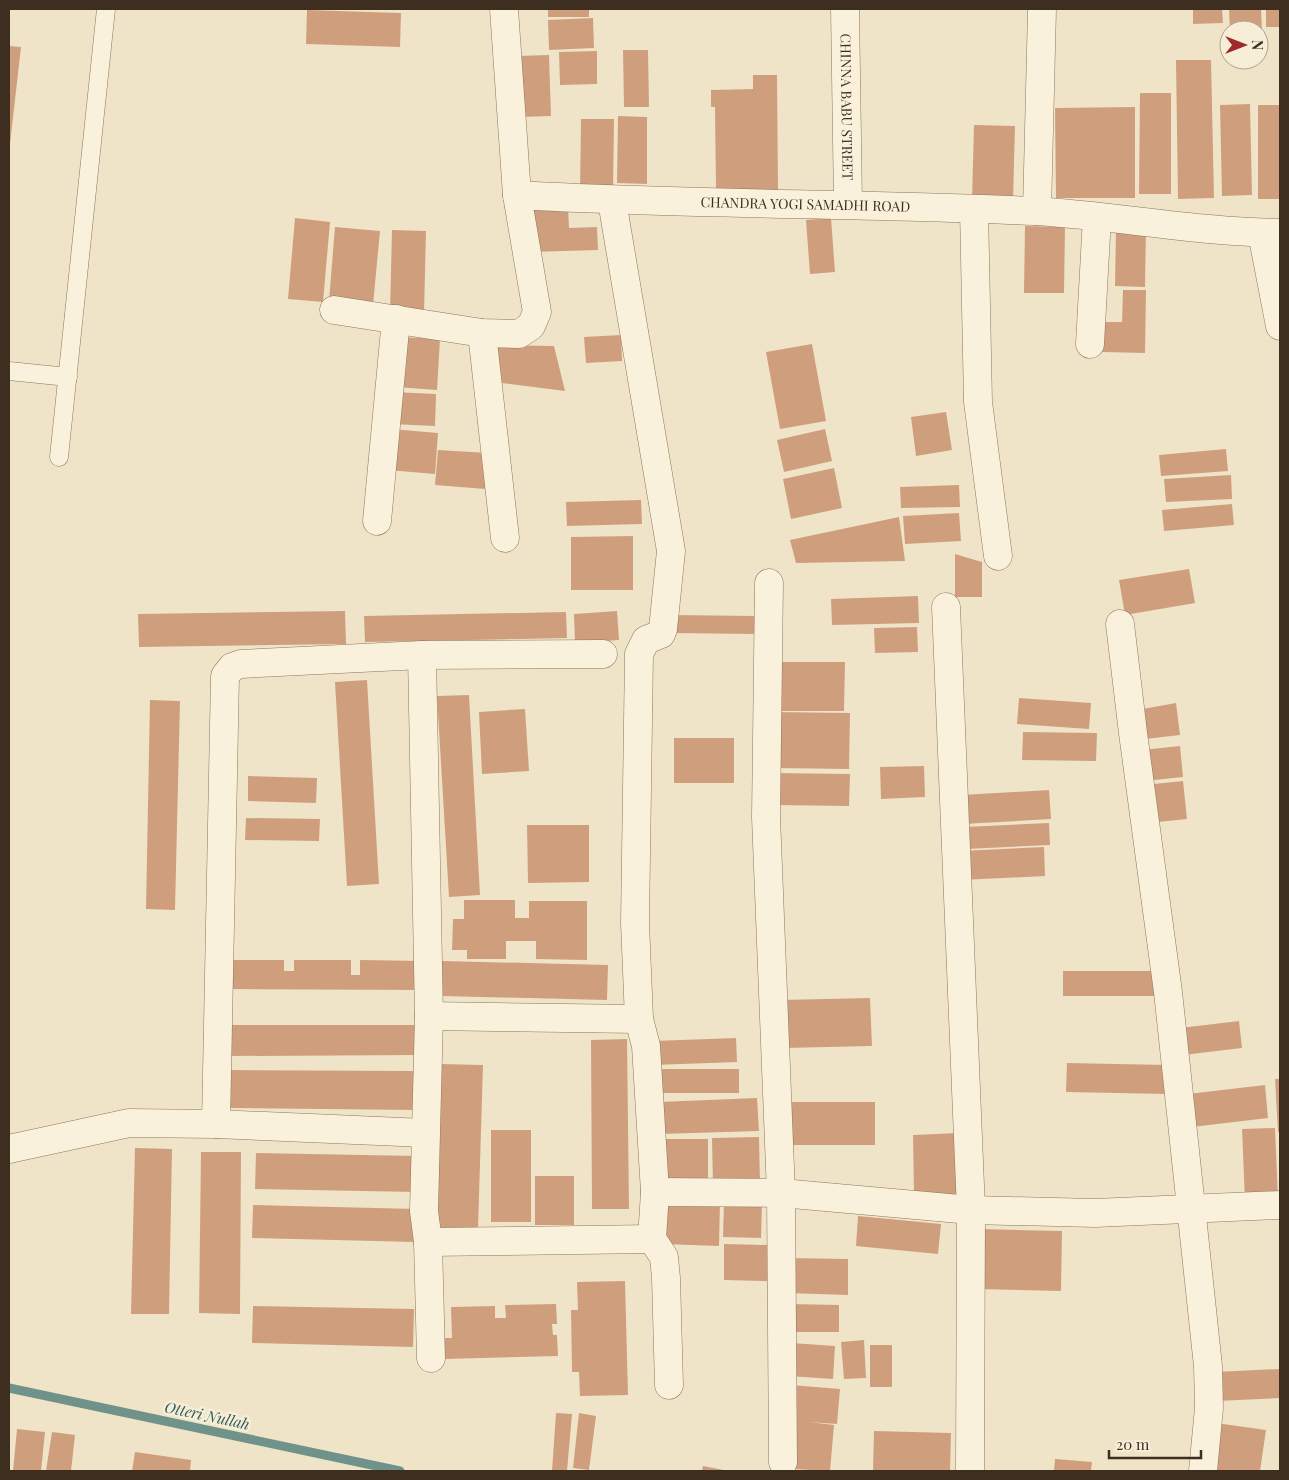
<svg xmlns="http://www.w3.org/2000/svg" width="1289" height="1480" viewBox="0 0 1289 1480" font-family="'Playfair Display',serif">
<rect width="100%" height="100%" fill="#f0e4c8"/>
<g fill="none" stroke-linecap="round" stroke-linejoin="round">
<!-- stream -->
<path stroke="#6f938a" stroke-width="9" d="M9,1388L400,1471"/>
</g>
<!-- building -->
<g fill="#cf9f7d">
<rect x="548" y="9" width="41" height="8"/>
<path d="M1193,9H1222L1223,23L1193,24Z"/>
<path d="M1229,9H1261L1262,32H1259V30H1230Z"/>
<rect x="1266" y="9" width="14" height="18"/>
<path d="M307,10L401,13L400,47L306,44Z"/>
<path d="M593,18L594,48L549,50L548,20Z"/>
<path d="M9,46L21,47L10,144H9Z"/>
<path d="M623,50H648L649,107H624Z"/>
<path d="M597,51V84L560,85L559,52Z"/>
<path d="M549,55L551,116L519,117L517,56Z"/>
<path d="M1176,60H1211L1214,198L1178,199Z"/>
<path d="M753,75H777L778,190L716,191L715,107H711V90L753,89Z"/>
<path d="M1140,93H1171V194H1139Z"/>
<path d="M1250,104L1252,195L1222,196L1220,105Z"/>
<rect x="1258" y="105" width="22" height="94"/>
<path d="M1135,107V198H1056L1055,108Z"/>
<path d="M618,116L647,117V184L617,183Z"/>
<path d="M581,119H614L613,194H580Z"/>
<path d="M974,125L1015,126L1013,201L972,200Z"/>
<path d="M568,206L569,228L597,227L598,250L529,252L527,208Z"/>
<path d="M295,218L330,222L323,302L288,299Z"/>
<path d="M831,218L835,272L810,274L806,220Z"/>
<path d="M1025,226L1065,227L1064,293H1024Z"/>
<path d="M335,227L380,231L373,305L329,301Z"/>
<path d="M1116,228H1146L1145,287L1115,286Z"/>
<path d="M392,230L426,231L424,314L390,313Z"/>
<path d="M1123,290H1146L1145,353L1102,352L1103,322H1122Z"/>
<path d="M621,335L622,361L586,363L584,337Z"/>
<path d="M399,337L440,339L437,390L396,387Z"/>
<path d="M812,344L826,421L780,429L766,352Z"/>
<path d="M490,345L554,346L565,391L494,382Z"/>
<path d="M393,392L436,394L435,426L391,424Z"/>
<path d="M946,412L952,450L916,456L911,417Z"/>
<path d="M391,429L438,433L435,474L388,470Z"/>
<path d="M825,429L832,461L784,472L777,440Z"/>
<path d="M1226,449L1228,471L1161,476L1159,455Z"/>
<path d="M438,450L488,453L485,489L435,485Z"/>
<path d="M834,468L842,508L791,519L783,479Z"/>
<path d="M1231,475L1232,499L1166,502L1164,479Z"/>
<path d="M959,485L960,507L901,508L900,487Z"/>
<path d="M641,500L642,524L567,526L566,502Z"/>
<path d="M1232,504L1234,525L1164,531L1162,510Z"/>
<path d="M959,513L961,541L905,544L903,516Z"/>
<path d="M899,517L905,561L796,563L790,540Z"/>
<path d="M633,536V590H571V537Z"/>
<path d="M955,554L982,562V597H955Z"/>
<path d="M1189,569L1195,603L1125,615L1119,580Z"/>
<path d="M918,596L919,623L832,625L831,599Z"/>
<path d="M345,611L346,644L139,647L138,614Z"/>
<path d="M617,611L619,640L575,643L574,614Z"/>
<path d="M566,612L567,638L365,642L364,616Z"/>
<path d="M671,615L755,616V634L671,633Z"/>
<path d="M917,627L918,652L875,653L874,628Z"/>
<path d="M773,662H845L844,711H773Z"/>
<path d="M367,680L379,884L347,886L335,682Z"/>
<path d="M469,695L480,895L449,897L437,696Z"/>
<path d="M1019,698L1091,703L1089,729L1017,724Z"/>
<path d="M150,700L180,701L175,910L146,909Z"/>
<path d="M1176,703L1180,735L1145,739L1137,710Z"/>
<path d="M525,709L529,771L482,774L479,712Z"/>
<path d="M773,712L850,713L849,769L773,768Z"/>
<path d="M1023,732L1097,733L1096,761L1022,760Z"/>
<rect x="674" y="738" width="60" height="45"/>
<path d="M1180,746L1183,777L1145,781L1142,750Z"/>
<path d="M924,766L925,797L881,799L880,767Z"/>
<path d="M773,773L850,774L849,806L773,805Z"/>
<path d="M248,776L317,778L316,803L248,801Z"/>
<path d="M1183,781L1187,819L1148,823L1144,785Z"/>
<path d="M1049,790L1051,819L963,824L961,795Z"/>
<path d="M246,818L320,819L319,841L245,840Z"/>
<path d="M1049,823L1050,845L966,849L965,827Z"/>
<path d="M527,825H589V882L528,883Z"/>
<path d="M1044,847L1045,876L962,880L960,851Z"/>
<path d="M464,900H515V918H529V901H587V960L536,959V941H506V959H467V950H452L453,919H464Z"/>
<path d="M225,960H284V971H294V960H351V975H360V960L424,961V990L225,989Z"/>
<path d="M442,961L608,965L607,1000L441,996Z"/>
<rect x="1063" y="971" width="95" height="25"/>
<path d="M870,998L872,1046L783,1048L781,1000Z"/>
<path d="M1239,1021L1242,1048L1183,1055L1180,1028Z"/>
<path d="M231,1025H416V1055L231,1056Z"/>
<path d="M736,1038L737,1062L654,1065L653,1041Z"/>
<path d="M627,1039L629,1209H592L591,1040Z"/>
<path d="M1067,1063L1167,1065V1094L1066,1092Z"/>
<path d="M440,1064L483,1065L478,1229L435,1228Z"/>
<rect x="658" y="1069" width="81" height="24"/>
<path d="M231,1070L415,1071L414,1110L230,1108Z"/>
<path d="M1275,1079H1280V1132H1278Z"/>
<path d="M1265,1085L1268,1118L1192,1127L1188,1094Z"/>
<path d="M757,1098L759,1131L660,1134L659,1102Z"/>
<rect x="782" y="1102" width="93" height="43"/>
<path d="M1275,1128L1278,1199L1245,1201L1242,1129Z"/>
<rect x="491" y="1130" width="40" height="92"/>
<path d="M958,1133L960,1194L914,1195L913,1135Z"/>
<path d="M759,1137L760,1185L713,1186L712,1138Z"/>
<rect x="663" y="1139" width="45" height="46"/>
<path d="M135,1148L172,1149L169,1314H131Z"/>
<path d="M201,1152H241L240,1314L199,1313Z"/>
<path d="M256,1153L417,1156L416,1192L255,1189Z"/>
<rect x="535" y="1176" width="39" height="49"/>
<path d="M665,1200L720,1202L719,1246L664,1244Z"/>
<path d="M724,1202L762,1203L761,1238L723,1237Z"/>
<path d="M253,1205L416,1209L415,1242L252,1238Z"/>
<path d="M858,1216L941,1224L938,1254L856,1246Z"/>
<path d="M979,1229L1062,1231L1061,1291L978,1289Z"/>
<path d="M724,1244L768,1245L767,1281L724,1280Z"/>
<path d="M786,1258L848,1259V1295L785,1293Z"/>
<path d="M625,1281L628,1395L580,1396L579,1372H572L571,1310H578L577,1282Z"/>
<path d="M556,1304L557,1324H552L553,1335H557L558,1356L443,1359V1338H452L451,1307L495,1306V1318H506L505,1305Z"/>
<path d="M789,1304L839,1305V1332H789Z"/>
<path d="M253,1306L414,1309L413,1347L252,1343Z"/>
<path d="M864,1340L866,1378L844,1379L841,1342Z"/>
<path d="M791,1343L835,1346L833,1379L789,1376Z"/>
<rect x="870" y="1345" width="22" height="42"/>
<path d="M1280,1369V1398L1216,1401L1215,1372Z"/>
<path d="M791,1385L840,1389L837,1424L809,1422L834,1425L830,1471L792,1469L797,1421L788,1420Z"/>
<path d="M556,1413L572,1414L567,1471H552Z"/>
<path d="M579,1413L596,1416L589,1470L573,1468Z"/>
<path d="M1216,1423L1266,1430L1260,1471H1209Z"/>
<path d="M17,1429L45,1432L41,1471H13Z"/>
<path d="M874,1431L951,1433L950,1471H873Z"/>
<path d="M52,1432L75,1435L71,1471H46Z"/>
<path d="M135,1452L191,1460L190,1471H132Z"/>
<path d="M1055,1459L1092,1462L1091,1471H1054Z"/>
<path d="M703,1466L724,1470V1471H702Z"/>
</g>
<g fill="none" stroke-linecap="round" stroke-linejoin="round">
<!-- lane casing -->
<g stroke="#8d765c" stroke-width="19">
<g id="lane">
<path d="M9,371L68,377"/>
<path d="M59,457L106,9"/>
</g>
</g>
<!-- street casing -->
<g stroke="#8d765c" stroke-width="29">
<g id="street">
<path id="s1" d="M504,9L517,195C689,205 862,203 1035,211C1117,216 1198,232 1280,233"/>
<path id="s2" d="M845,9L848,204"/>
<path d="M612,201L671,551L663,629L661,634L646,640L639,654L635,923L639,1019L646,1046L655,1192L652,1239L664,1257L666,1278L669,1385"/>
<path d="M974,209L978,402L998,556"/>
<path d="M1037,211L1042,9"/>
<path d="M1262,233L1280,326"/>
<path d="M334,310L482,333L519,334L531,326L537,312L517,195"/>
<path d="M482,333L505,538"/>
<path d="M1090,344L1097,217"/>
<path d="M377,521L396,319"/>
<path d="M769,583L766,817L781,1193L783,1462"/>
<path d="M946,607L971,1210L970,1471"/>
<path d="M1120,624L1133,733L1168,992L1208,1366L1209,1408L1203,1471"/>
<path d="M422,655L429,1016L424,1211L428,1242L431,1358"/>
<path d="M429,1016L639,1019"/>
<path d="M216,1124L425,1133"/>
<path d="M9,1149L129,1123L216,1124L225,676L232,667L241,664L422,655L603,654"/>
<path d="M655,1192L781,1193L971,1210L1095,1213L1280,1205"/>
<path d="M428,1242L652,1239"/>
</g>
</g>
<!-- lane -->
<use href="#lane" stroke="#faf1dc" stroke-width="18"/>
<!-- street -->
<use href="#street" stroke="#faf1dc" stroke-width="28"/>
</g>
<g text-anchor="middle" stroke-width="5" stroke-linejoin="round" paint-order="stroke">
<!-- street labels -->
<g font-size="14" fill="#3d2e20" stroke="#f7eed8">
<text dy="5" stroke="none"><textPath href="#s2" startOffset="98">CHINNA BABU STREET</textPath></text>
<text dy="5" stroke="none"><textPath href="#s1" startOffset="475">CHANDRA YOGI SAMADHI ROAD</textPath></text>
</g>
<!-- water labels -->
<g font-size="15" font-style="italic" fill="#2f5d5a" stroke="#f7eed8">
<text transform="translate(207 1416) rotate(12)" y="5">Otteri Nullah</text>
</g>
</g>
<!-- border -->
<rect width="1289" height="1480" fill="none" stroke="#3d2e20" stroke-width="20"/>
<!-- north arrow -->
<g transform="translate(1244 45) rotate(90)"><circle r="24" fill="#f7eed8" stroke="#ada18e"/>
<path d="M0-4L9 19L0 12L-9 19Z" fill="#9e2a2b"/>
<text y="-8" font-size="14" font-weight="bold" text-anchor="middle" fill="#3d2e20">N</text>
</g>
<!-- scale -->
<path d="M1109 1450v8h92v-8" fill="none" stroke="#3d2e20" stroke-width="2.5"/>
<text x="1116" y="1450" font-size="15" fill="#3d2e20" stroke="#f7eed8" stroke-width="4" paint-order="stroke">20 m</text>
</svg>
